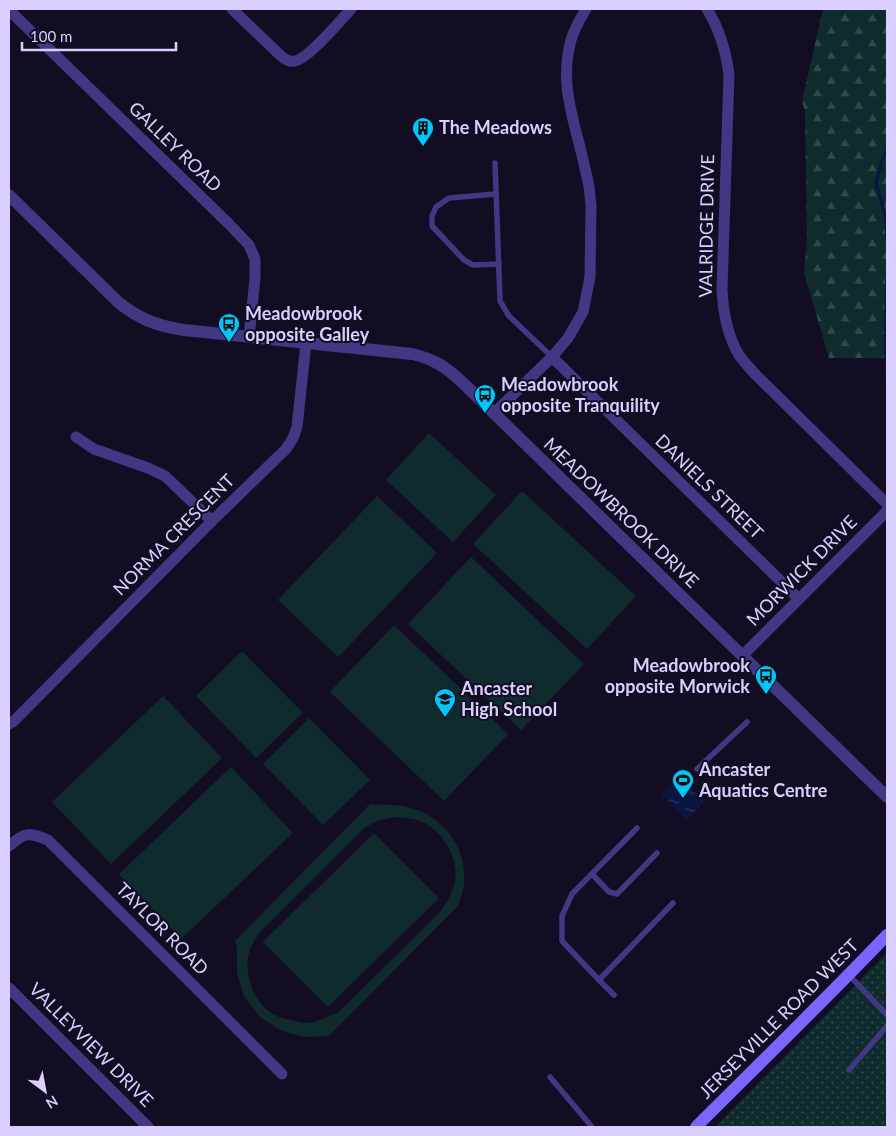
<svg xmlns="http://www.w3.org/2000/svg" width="896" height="1136" viewBox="0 0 896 1136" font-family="Lato,sans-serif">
<defs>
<pattern id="forest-firs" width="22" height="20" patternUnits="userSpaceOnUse" patternTransform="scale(1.25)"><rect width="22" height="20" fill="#102b2d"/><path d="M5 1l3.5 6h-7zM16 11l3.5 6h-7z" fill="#32494c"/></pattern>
<pattern id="park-dots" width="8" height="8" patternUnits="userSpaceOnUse" patternTransform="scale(1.25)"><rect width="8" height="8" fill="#102b2d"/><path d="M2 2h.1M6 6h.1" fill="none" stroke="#32494c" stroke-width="1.8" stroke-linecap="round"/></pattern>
<pattern id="water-ripples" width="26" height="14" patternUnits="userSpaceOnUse" patternTransform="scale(1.25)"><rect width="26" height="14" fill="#091740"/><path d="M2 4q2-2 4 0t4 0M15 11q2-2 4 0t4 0" fill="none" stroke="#2c385d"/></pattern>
</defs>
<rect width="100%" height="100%" fill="#130d23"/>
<!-- grass -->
<g fill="#102b2d" fill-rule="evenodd">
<path d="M429,433L496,495L453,542L386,480Z"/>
<path d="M522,491L636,596L587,649L473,544Z"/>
<path d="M377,496L437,553L338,657L278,600Z"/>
<path d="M471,557L584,664L521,730L408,624Z"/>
<path d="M394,625L508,734L444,801L330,692Z"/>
<path d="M242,651L303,713L256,758L196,696Z"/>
<path d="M163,696L222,758L111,864L52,802Z"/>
<path d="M309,718L370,780L323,825L263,764Z"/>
<path d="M231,767L293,833L181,939L119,874Z"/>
<path d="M370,804C382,805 397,804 408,807C444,817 467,846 464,884C463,891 460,899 458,906L329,1036L304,1037L280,1030L259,1016L244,996L237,973V948L235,941ZM396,817C405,818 414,818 422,822C445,832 461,862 454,886C450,897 445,905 439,913L339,1012C329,1016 318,1022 307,1023C302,1023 296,1022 292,1020C284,1019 277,1017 270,1012C254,1001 245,977 248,958C249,949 254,941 259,933L365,827L380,820Z"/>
<path d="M374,833L439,898L328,1007L263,942Z"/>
</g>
<!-- forest -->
<path fill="url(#forest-firs)" d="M823,9H887V358H829L804,273L807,240L805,111L802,101Z"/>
<!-- park -->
<path fill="url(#park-dots)" d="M887,953V1127H715Z"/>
<!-- water -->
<path fill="url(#water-ripples)" d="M680,777L704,802L686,820L661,795Z"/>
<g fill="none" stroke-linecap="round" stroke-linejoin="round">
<!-- stream -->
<g stroke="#091740" stroke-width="3">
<path d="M887,150L882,161L876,183L885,214L887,239"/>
<path d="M887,272L885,348L887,384"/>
</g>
<!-- service -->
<g stroke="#423782" stroke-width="5.5">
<path d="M495,163L500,301L509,316L552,357"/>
<path d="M496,194L449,198L436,207L432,216V226L464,260L473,265L499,264"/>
<path d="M697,769L747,722"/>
<path d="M592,874L609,892L617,894L657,853"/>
<path d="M849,975L887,1015"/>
<path d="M599,980L673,903"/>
<path d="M614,995L599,980L562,941V916L572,894L637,828"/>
<path d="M849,1070L887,1026"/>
<path d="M550,1077L592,1127"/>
</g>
<!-- minor -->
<g stroke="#423782" stroke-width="11">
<path d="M232,9L281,56C286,60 289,62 295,61C308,59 341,20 351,9"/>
<path d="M707,9C720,30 726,51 729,75L722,289C723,312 727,335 739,355C743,361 749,367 754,373L887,504"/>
<path d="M9,10L229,224L249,245L255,259V278L249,337"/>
<path d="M552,357L799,599"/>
<path d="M494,413L552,357L568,338L583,312L590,277L591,206L589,186C585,168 581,150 576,132C568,100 562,74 571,40C574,29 580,19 586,9"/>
<path d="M76,437L94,449L148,468L165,476L212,521"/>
<path d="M742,656L887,511"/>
<path d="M9,724L14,721L212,521L286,449L293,438L297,427L306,343"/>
<path d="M9,846C25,832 28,832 48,840L282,1074"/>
<path d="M9,988L148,1127"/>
</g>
<!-- tertiary -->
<path stroke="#423782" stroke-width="12" d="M9,195L118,302C139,319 157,326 184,330L412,354C434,359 446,367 462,382L887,797"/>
<!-- secondary -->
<path stroke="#7a66ff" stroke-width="12" d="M696,1127C760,1063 825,1000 887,935"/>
</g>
<!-- icons -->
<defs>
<g id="building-pin" transform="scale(1.125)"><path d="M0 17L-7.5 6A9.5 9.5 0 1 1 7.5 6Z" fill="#00c6fa" stroke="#130d23"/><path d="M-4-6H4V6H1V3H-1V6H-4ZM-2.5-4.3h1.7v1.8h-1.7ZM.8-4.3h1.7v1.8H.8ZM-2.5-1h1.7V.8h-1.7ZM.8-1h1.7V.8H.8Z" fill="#111"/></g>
<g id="bus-pin" transform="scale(1.125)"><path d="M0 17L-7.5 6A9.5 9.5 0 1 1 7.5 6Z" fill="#00c6fa" stroke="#130d23"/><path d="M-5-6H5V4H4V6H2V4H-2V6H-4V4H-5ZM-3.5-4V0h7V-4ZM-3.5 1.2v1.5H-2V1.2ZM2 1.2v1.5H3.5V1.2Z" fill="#111"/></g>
<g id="school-pin" transform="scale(1.125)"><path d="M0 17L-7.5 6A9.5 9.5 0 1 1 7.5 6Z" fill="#00c6fa" stroke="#130d23"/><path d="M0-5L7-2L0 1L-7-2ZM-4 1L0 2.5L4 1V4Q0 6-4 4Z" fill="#111"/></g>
<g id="stadium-pin" transform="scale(1.125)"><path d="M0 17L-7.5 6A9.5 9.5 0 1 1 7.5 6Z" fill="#00c6fa" stroke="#130d23"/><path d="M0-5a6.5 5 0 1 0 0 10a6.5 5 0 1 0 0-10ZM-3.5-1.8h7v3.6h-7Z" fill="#111"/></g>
</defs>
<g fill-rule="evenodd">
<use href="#building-pin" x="423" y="128"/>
<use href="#bus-pin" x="229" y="324"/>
<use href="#bus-pin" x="485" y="395"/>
<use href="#bus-pin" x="766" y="676"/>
<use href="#school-pin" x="445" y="699"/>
<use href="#stadium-pin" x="683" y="780"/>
</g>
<g text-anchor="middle" stroke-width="4" stroke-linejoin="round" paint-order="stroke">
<!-- poi labels -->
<g font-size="18" font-weight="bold" fill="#dacfff" stroke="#130d23" text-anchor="start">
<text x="439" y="134">The Meadows</text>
<text x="245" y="320">Meadowbrook<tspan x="245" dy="21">opposite Galley</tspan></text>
<text x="501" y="391">Meadowbrook<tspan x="501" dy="21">opposite Tranquility</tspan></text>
<text x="750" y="672" text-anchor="end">Meadowbrook<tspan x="750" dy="21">opposite Morwick</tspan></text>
<text x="461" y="695">Ancaster<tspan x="461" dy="21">High School</tspan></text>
<text x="699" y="776">Ancaster<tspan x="699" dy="21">Aquatics Centre</tspan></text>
</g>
<!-- street labels -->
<g font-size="18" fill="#dacfff" stroke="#130d23">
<text transform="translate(175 147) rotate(44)" y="6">GALLEY ROAD</text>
<text transform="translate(707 226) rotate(-89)" y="6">VALRIDGE DRIVE</text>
<text transform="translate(709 487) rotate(44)" y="6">DANIELS STREET</text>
<text transform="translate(621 513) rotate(44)" y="6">MEADOWBROOK DRIVE</text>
<text transform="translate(174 535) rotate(-45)" y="6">NORMA CRESCENT</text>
<text transform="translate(802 571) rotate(-45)" y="6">MORWICK DRIVE</text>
<text transform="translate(162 929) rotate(45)" y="6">TAYLOR ROAD</text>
<text transform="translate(779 1019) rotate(-45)" y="6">JERSEYVILLE ROAD WEST</text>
<text transform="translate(91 1045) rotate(45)" y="6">VALLEYVIEW DRIVE</text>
</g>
</g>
<!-- border -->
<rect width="896" height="1136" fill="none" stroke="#dacfff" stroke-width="20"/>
<!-- north arrow -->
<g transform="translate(45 1091) rotate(148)" stroke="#130d23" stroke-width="4" paint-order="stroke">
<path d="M0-4L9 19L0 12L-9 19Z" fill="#dacfff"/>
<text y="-8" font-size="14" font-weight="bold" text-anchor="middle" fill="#dacfff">N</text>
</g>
<!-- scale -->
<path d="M22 42v8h154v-8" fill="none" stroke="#dacfff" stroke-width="2.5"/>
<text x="30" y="42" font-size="15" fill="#dacfff" stroke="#130d23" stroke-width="4" paint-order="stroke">100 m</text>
</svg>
